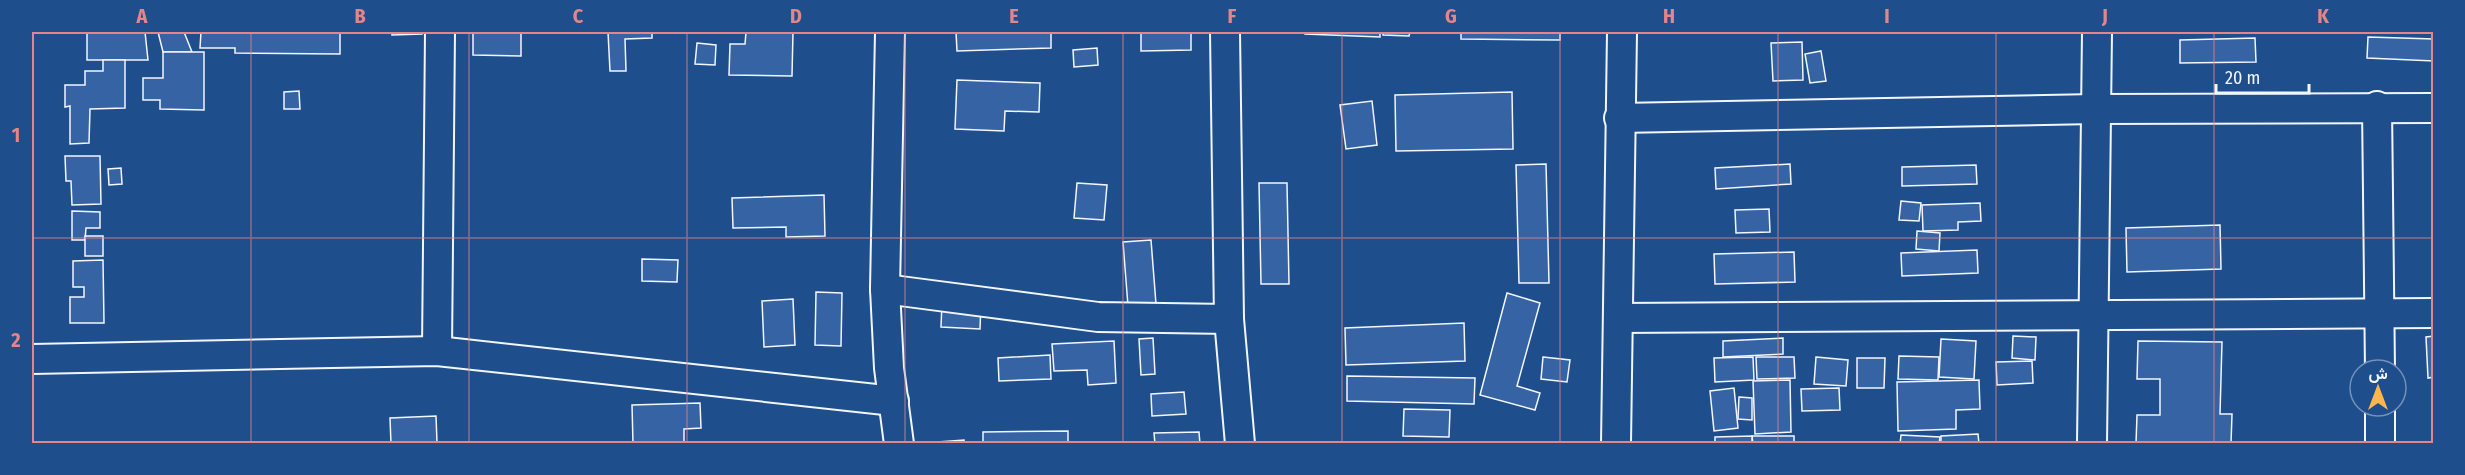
<svg xmlns="http://www.w3.org/2000/svg" width="2465" height="475" viewBox="0 0 2465 475" font-family="'Fira Sans Condensed',Vazirmatn,sans-serif">
<rect width="100%" height="100%" fill="#1f4e8c"/>
<!-- building -->
<g fill="#3563a3" stroke="#f2f6ff" stroke-width="1.5">
<path d="M87,32H145L148,60H87Z"/>
<path d="M158,32H184L192,52H163Z"/>
<path d="M201,32H353H340V54L235,53V48H200Z"/>
<path d="M392,32H422V34L392,35Z"/>
<path d="M473,32H521V56L473,55Z"/>
<path d="M608,32H652V38L625,39L626,71H610Z"/>
<path d="M746,32H793L792,76L729,75L730,44H745Z"/>
<path d="M956,32H1051V48L957,51Z"/>
<path d="M1141,32H1191V50L1141,51Z"/>
<path d="M1305,32H1380V37L1305,34Z"/>
<path d="M1383,32H1410L1409,36L1383,35Z"/>
<path d="M1461,32H1560V40L1461,39Z"/>
<path d="M2368,37L2434,39V61L2367,58Z"/>
<path d="M2255,38L2256,62L2180,63V40Z"/>
<path d="M1802,42L1803,80L1773,81L1771,43Z"/>
<path d="M697,43L716,45L715,65L695,64Z"/>
<path d="M1097,48L1098,65L1074,67L1073,50Z"/>
<path d="M1821,51L1826,81L1810,83L1805,54Z"/>
<path d="M163,52H204V110L160,109V100H143V78H163Z"/>
<path d="M103,60H125V108L90,109L89,143L70,144V106L65,107V85H85V71H103Z"/>
<path d="M957,80L1040,83L1039,112L1005,111L1004,131L955,129Z"/>
<path d="M299,91L300,109H284V92Z"/>
<path d="M1512,92L1513,149L1396,151L1395,95Z"/>
<path d="M1372,101L1377,145L1346,149L1340,105Z"/>
<path d="M65,156H100L101,204L72,205L71,181H66Z"/>
<path d="M1546,164L1549,283H1519L1516,165Z"/>
<path d="M1790,164L1791,184L1716,189L1715,168Z"/>
<path d="M1976,165L1977,184L1902,186V167Z"/>
<path d="M121,168L122,184L109,185L108,169Z"/>
<path d="M1077,183L1107,185L1104,220L1074,218Z"/>
<path d="M1259,183H1287L1289,284H1261Z"/>
<path d="M824,195L825,236L786,237V227L733,228L732,198Z"/>
<path d="M1901,201L1921,203L1919,221L1899,220Z"/>
<path d="M1980,203L1981,221L1958,222V230L1923,231L1922,205Z"/>
<path d="M1769,209L1770,232L1736,233L1735,210Z"/>
<path d="M72,211L100,212V228H86L85,240H72Z"/>
<path d="M2220,225L2221,269L2127,272L2126,228Z"/>
<path d="M1917,231L1940,233L1939,251L1916,249Z"/>
<rect x="85" y="236" width="18" height="20"/>
<path d="M1151,240L1156,304L1128,306L1123,242Z"/>
<path d="M1977,250L1978,273L1902,276L1901,253Z"/>
<path d="M1794,252L1795,282L1715,284L1714,254Z"/>
<path d="M642,259L678,260L677,282L642,281Z"/>
<path d="M103,260L104,323H70V297H84V287H73V261Z"/>
<path d="M816,292L842,293L841,346L815,345Z"/>
<path d="M1507,293L1540,303L1517,386L1540,393L1535,410L1480,395Z"/>
<path d="M793,299L795,345L764,347L762,301Z"/>
<path d="M942,302L981,303L980,329L941,327Z"/>
<path d="M1464,323L1465,361L1346,365L1345,328Z"/>
<path d="M2013,336L2036,337L2035,360L2012,358Z"/>
<path d="M2434,336V377L2428,378L2426,337Z"/>
<path d="M1153,338L1155,374L1141,375L1139,339Z"/>
<path d="M1783,338V354L1723,357V341Z"/>
<path d="M1941,339L1976,341L1974,379L1939,377Z"/>
<path d="M1114,341L1116,383L1088,385L1087,370L1054,371L1052,344Z"/>
<path d="M2138,341L2222,342L2220,414H2232L2231,444H2136L2137,415H2160V379H2137Z"/>
<path d="M1050,355L1051,379L999,381L998,358Z"/>
<path d="M1899,356L1939,357L1938,380L1898,379Z"/>
<path d="M1543,357L1570,360L1567,382L1541,379Z"/>
<path d="M1753,357L1754,380L1715,382L1714,358Z"/>
<path d="M1756,357H1794L1795,378L1757,379Z"/>
<path d="M1816,357L1848,360L1846,386L1814,384Z"/>
<path d="M1857,358H1885L1884,388H1857Z"/>
<path d="M2032,361L2033,383L1997,385L1996,362Z"/>
<path d="M1347,376L1475,378L1474,404L1347,401Z"/>
<path d="M1790,380L1791,432L1755,434L1753,381Z"/>
<path d="M1979,380L1980,409L1956,410V429L1898,431L1897,382Z"/>
<path d="M1734,388L1738,428L1714,431L1710,391Z"/>
<path d="M1839,388L1840,410L1802,411L1801,389Z"/>
<path d="M1184,392L1186,414L1152,416L1151,394Z"/>
<path d="M1739,397L1752,398V420L1738,419Z"/>
<path d="M700,403L701,428L684,429V444H633L632,405Z"/>
<path d="M1404,409L1450,410L1449,437L1403,436Z"/>
<path d="M436,416L437,443L391,444L390,418Z"/>
<path d="M1068,431V444H983V432Z"/>
<path d="M1199,432L1200,444H1155L1154,433Z"/>
<path d="M1978,434L1979,444H1941V436Z"/>
<path d="M1901,435L1940,437L1939,444H1900Z"/>
<path d="M1752,436H1794V444H1753Z"/>
<path d="M1752,436V444H1715V437Z"/>
<path d="M964,440V444H938V442Z"/>
</g>
<g fill="none" stroke-linecap="round" stroke-linejoin="round">
<!-- minor casing -->
<g stroke="#f2f6ff" stroke-width="32">
<g id="minor">
<path d="M890,32L885,289L889,368L899,444"/>
<path d="M1225,32L1229,319L1240,444"/>
<path d="M2377,106L2380,370"/>
<path d="M1619,118L2095,109L2434,108"/>
<path d="M885,289L1098,317L1229,319"/>
<path d="M1618,318L2434,313"/>
<path d="M437,351L440,32"/>
<path d="M32,359L437,351L894,401"/>
<path d="M2380,406V444"/>
<path d="M1616,444L1622,32"/>
<path d="M2092,444L2097,32"/>
</g>
</g>
<!-- minor -->
<use href="#minor" stroke="#1f4e8c" stroke-width="28"/>
</g>
<!-- grid -->
<path fill="none" stroke="#e38589" stroke-width="1.5" stroke-opacity="0.55" d="M251,32V444M469,32V444M687,32V444M905,32V444M1123,32V444M1342,32V444M1560,32V444M1778,32V444M1996,32V444M2214,32V444M32,238H2434"/>
<!-- border -->
<rect width="2465" height="475" fill="none" stroke="#1f4e8c" stroke-width="66"/>
<!-- north arrow -->
<g transform="translate(2378 388)"><circle r="28" fill="#1f4e8c" stroke="#7391ba" stroke-width="1.5"/>
<path d="M0-4.5L10 22L0 15L-10 22Z" fill="#ffb74d"/>
<text y="-9" font-size="16" font-weight="bold" text-anchor="middle" fill="#f2f6ff">ش</text>
</g>
<!-- scale -->
<path d="M2216 84v9h93v-9" fill="none" stroke="#f2f6ff" stroke-width="3"/>
<text x="2225" y="84" font-size="18" fill="#f2f6ff" stroke="#1f4e8c" stroke-width="4.5" paint-order="stroke">20 m</text>
<rect x="33" y="33" width="2399" height="409" fill="none" stroke="#e38589" stroke-width="2"/>
<g font-size="20" text-anchor="middle" font-weight="bold" fill="#e38589">
<text x="142" y="23">A</text>
<text x="360" y="23">B</text>
<text x="578" y="23">C</text>
<text x="796" y="23">D</text>
<text x="1014" y="23">E</text>
<text x="1232" y="23">F</text>
<text x="1451" y="23">G</text>
<text x="1669" y="23">H</text>
<text x="1887" y="23">I</text>
<text x="2105" y="23">J</text>
<text x="2323" y="23">K</text>
<text x="16" y="142">1</text>
<text x="16" y="347">2</text>
</g>
</svg>
